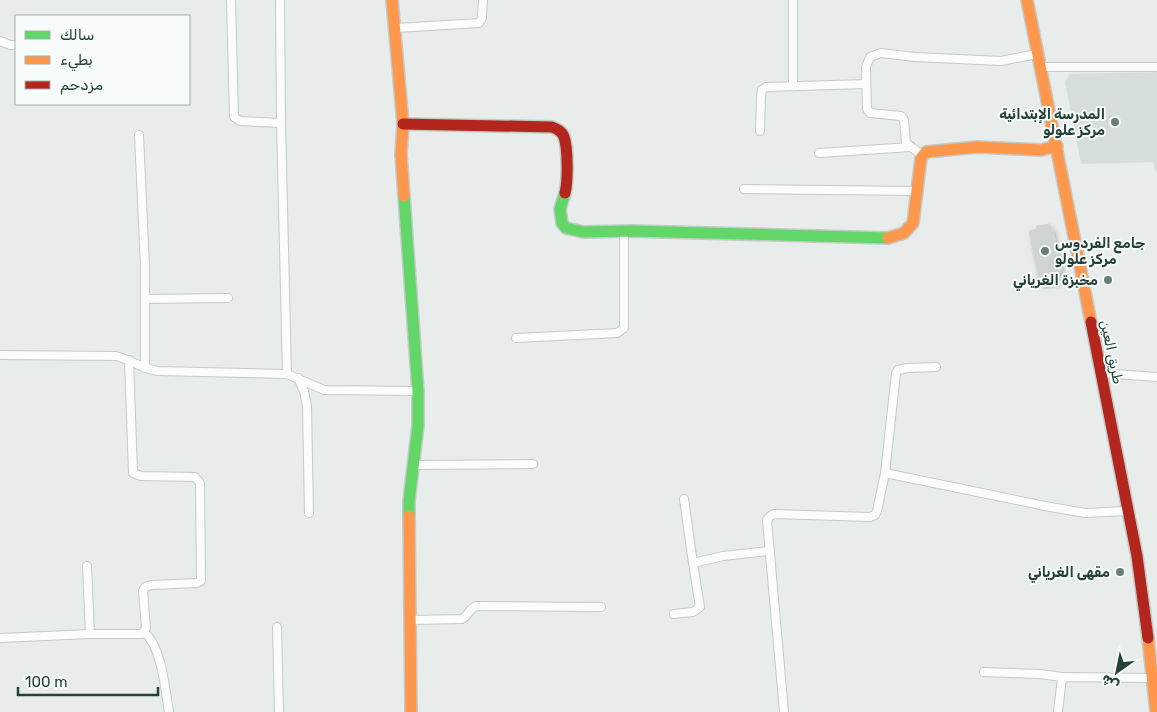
<svg xmlns="http://www.w3.org/2000/svg" width="1157" height="712" viewBox="0 0 1157 712" font-family="Rubik,Vazirmatn,sans-serif">
<defs>
<filter id="shadow"><feDropShadow dx="2.5" dy="4.5" stdDeviation="2.5" flood-color="#0004"/></filter>
</defs>
<rect width="100%" height="100%" fill="#e8edeb"/>
<!-- built -->
<path fill="#d6dedb" d="M1157,72V174L1153,162L1081,164L1065,82L1070,74Z"/>
<!-- building -->
<path fill="#cfd4d2" stroke="#d1d6d4" filter="url(#shadow)" d="M1050,224L1051,227H1052L1062,272L1056,273L1058,280L1040,283L1029,231L1037,229L1036,226Z"/>
<g fill="none" stroke-linecap="round" stroke-linejoin="round">
<!-- street casing -->
<g stroke="#c5cac8" stroke-width="10">
<g id="street">
<path d="M231,0L234,117L240,121L281,123"/>
<path d="M280,0L281,123L287,374"/>
<path d="M793,0V86"/>
<path d="M396,28L479,23L482,18L483,0"/>
<path d="M0,41L10,45H16"/>
<path d="M1040,67H1157"/>
<path d="M760,131L761,96L762,90L766,87L866,84"/>
<path d="M139,135L145,267V368"/>
<path d="M819,153L911,147"/>
<path d="M922,155L906,143L904,120L901,116L870,113L867,109L866,67L870,57L881,53L915,57L1001,61L1037,54"/>
<path d="M744,189L918,191"/>
<path d="M145,299L228,298"/>
<path d="M516,338L617,333L624,328V231"/>
<path d="M0,355L116,356C131,360 143,369 158,371L287,374L324,390L418,391"/>
<path d="M1101,373L1157,377"/>
<path d="M298,378L304,391L307,406L309,513"/>
<path d="M414,465L533,464"/>
<path d="M885,473L1045,506L1085,513L1128,511"/>
<path d="M684,499L693,563"/>
<path d="M87,566L90,634"/>
<path d="M674,614L693,612L700,607L693,563L723,556L768,551"/>
<path d="M412,620L462,619C468,616 469,609 476,606L601,607"/>
<path d="M277,627L279,712"/>
<path d="M144,632C162,647 165,689 169,712"/>
<path d="M0,638L90,634H142L146,628L143,591L145,587L151,585L197,583L201,581L200,483L195,477L141,476L133,473L129,360"/>
<path d="M984,672L1040,674L1062,677"/>
<path d="M784,712L767,520L770,516L774,514L870,517L875,515L877,511L885,473L896,373L898,370L907,368L936,367"/>
<path d="M1058,712L1062,677L1153,678"/>
</g>
</g>
<!-- fast casing -->
<g stroke="#c3cbc8" stroke-width="14">
<g id="fast">
<path d="M565,193L560,209L562,223L566,228L583,232L631,231L888,238"/>
<path d="M404,196L418,391V425L409,501V516"/>
</g>
</g>
<!-- slow casing -->
<g stroke="#c3cbc8" stroke-width="14">
<g id="slow">
<path d="M392,0L403,124L401,155L404,196"/>
<path d="M1027,0L1091,322"/>
<path d="M888,238L904,233L913,223L921,158L926,152L977,147L1041,150L1057,146"/>
<path d="M409,516L411,712"/>
<path d="M1148,638L1156,712"/>
</g>
</g>
<!-- jam casing -->
<g stroke="#c3cbc8" stroke-width="14">
<g id="jam">
<path d="M403,124L552,127C557,129 562,131 564,137C568,148 568,182 565,193"/>
<path d="M1091,322L1137,556L1148,638"/>
</g>
</g>
<!-- street -->
<use href="#street" stroke="#fcfcfc" stroke-width="8"/>
<!-- fast -->
<use href="#fast" stroke="#63d668" stroke-width="11"/>
<!-- slow -->
<use href="#slow" stroke="#ff974d" stroke-width="11"/>
<!-- jam -->
<use href="#jam" stroke="#b3261e" stroke-width="11"/>
</g>
<!-- markers -->
<g fill="#697e78" stroke="#f7fbf9" stroke-width="2">
<circle cx="1115" cy="122" r="5"/>
<circle cx="1045" cy="251" r="5"/>
<circle cx="1108" cy="280" r="5"/>
<circle cx="1120" cy="572" r="5"/>
</g>
<g text-anchor="middle" stroke-width="4" stroke-linejoin="round" paint-order="stroke">
<!-- poi labels -->
<g font-size="14" font-weight="bold" fill="#24423a" stroke="#f7fbf9" text-anchor="end">
<text x="1105" y="119">المدرسة الإبتدائية<tspan x="1105" dy="16">مركز علولو</tspan></text>
<text x="1055" y="248" text-anchor="start">جامع الفردوس<tspan x="1055" dy="16">مركز علولو</tspan></text>
<text x="1098" y="285">مخبزة الغرياني</text>
<text x="1110" y="577">مقهى الغرياني</text>
</g>
<!-- street labels -->
<g font-size="14" fill="#24423a" stroke="#f7fbf9">
<text transform="translate(1112 352) rotate(78)" y="5">طريق العين</text>
</g>
</g>
<!-- legend -->
<rect x="15" y="15" width="175" height="90" fill="#f7fbf9" stroke="#a3b1ad"/>
<rect x="25" y="31" width="25" height="8" fill="#63d668" stroke="#a3b1ad"/>
<text x="60" y="40" font-size="15" fill="#24423a">سالك</text>
<rect x="25" y="56" width="25" height="8" fill="#ff974d" stroke="#a3b1ad"/>
<text x="60" y="65" font-size="15" fill="#24423a">بطيء</text>
<rect x="25" y="81" width="25" height="8" fill="#b3261e" stroke="#a3b1ad"/>
<text x="60" y="90" font-size="15" fill="#24423a">مزدحم</text>
<!-- north arrow -->
<g transform="translate(1117 672) rotate(213)" stroke="#f7fbf9" stroke-width="4" paint-order="stroke">
<path d="M0-4L9 19L0 12L-9 19Z" fill="#24423a"/>
<text y="-8" font-size="14" font-weight="bold" text-anchor="middle" fill="#24423a">ش</text>
</g>
<!-- scale -->
<path d="M18 687v8h140v-8" fill="none" stroke="#24423a" stroke-width="2.5"/>
<text x="25" y="687" font-size="15" fill="#24423a" stroke="#f7fbf9" stroke-width="4" paint-order="stroke">100 m</text>
</svg>
